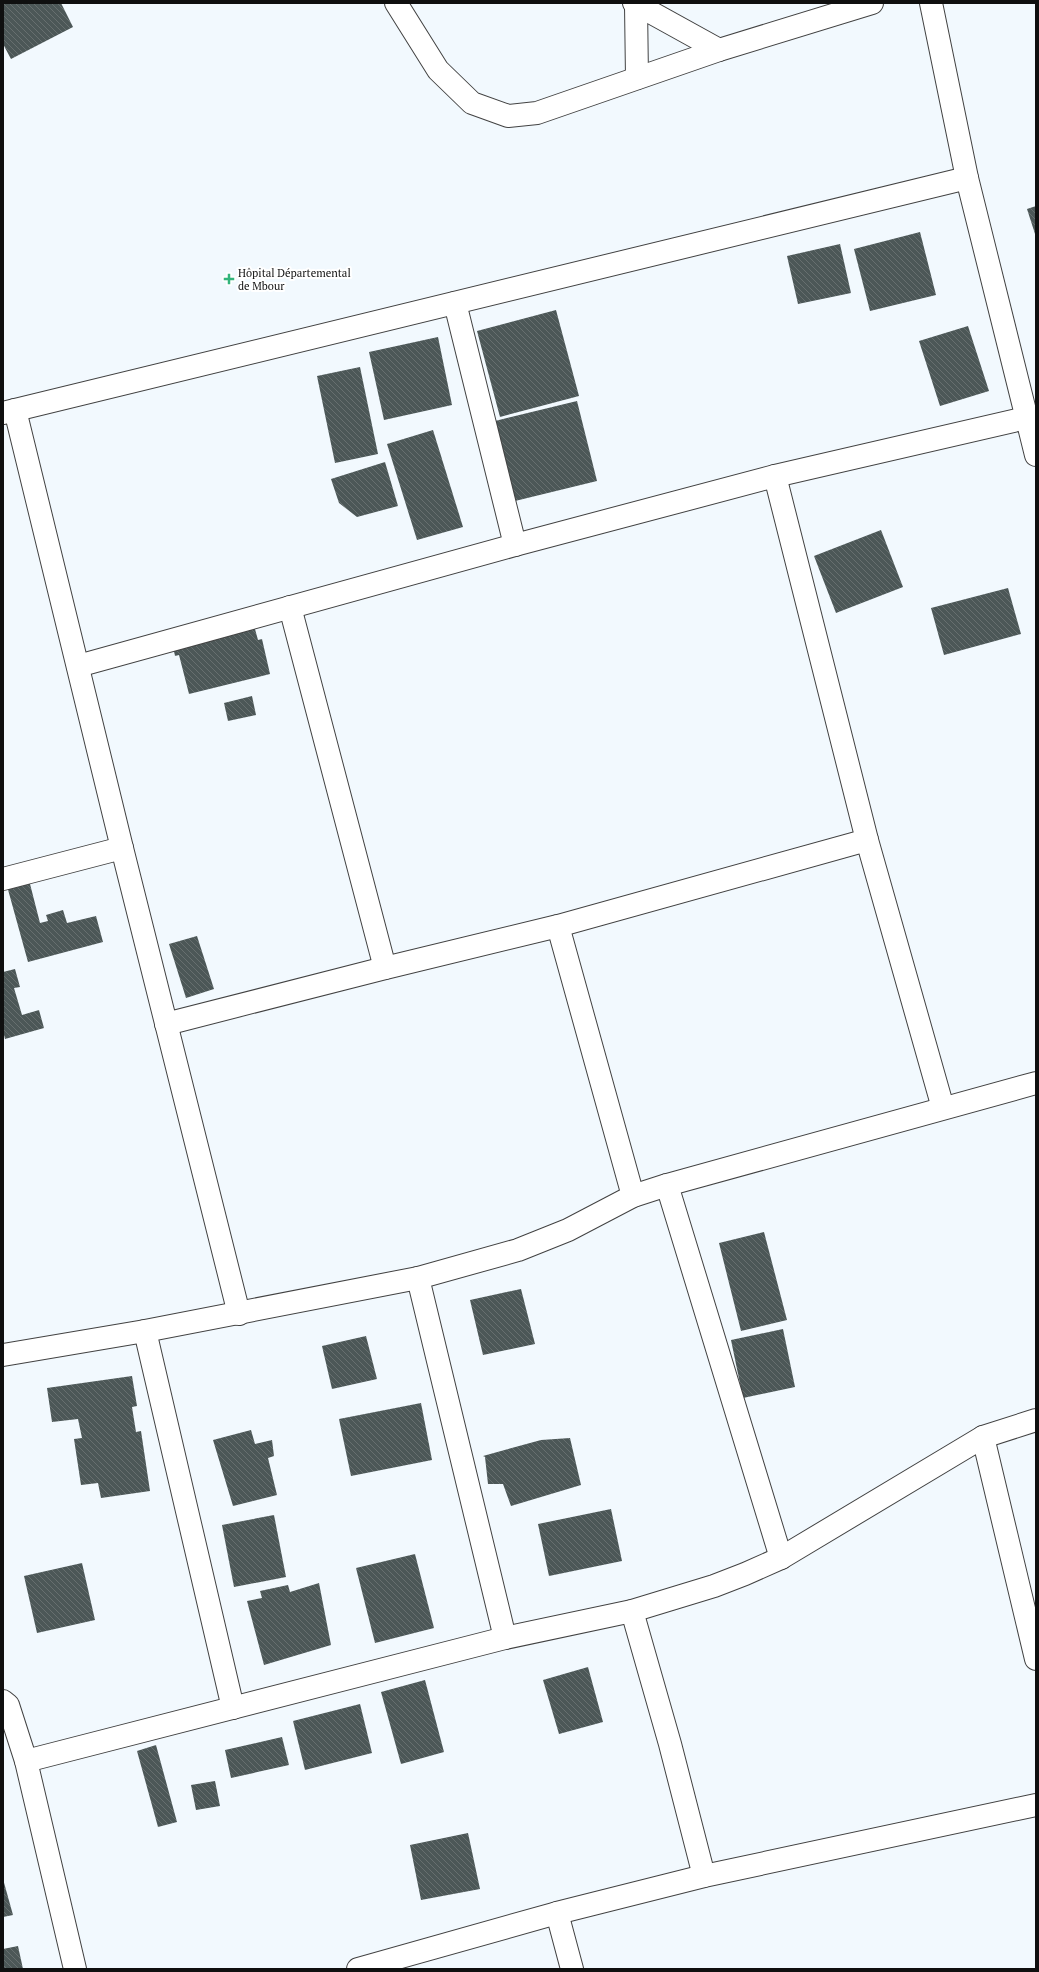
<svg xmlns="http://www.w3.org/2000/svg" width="1039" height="1972" viewBox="0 0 1039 1972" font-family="'PT Serif',serif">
<defs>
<pattern id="building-back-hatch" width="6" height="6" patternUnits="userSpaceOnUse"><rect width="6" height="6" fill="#4c5757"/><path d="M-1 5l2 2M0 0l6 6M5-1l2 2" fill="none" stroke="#676f6f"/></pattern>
</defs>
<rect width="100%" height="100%" fill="#f2f9fe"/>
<!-- building -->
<g fill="url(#building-back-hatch)">
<path d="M3,3H61L73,27L11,59L3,44Z"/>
<path d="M1036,206V237L1027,209Z"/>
<path d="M920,232L936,295L870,311L854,249Z"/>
<path d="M840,244L851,293L798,304L787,256Z"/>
<path d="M556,310L579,396L500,417L477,331Z"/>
<path d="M968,326L989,391L940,406L919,341Z"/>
<path d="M438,337L452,405L384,420L369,352Z"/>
<path d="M360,367L378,454L335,463L317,376Z"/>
<path d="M577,401L597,481L515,501L495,421Z"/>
<path d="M433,430L463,527L417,540L387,444Z"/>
<path d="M385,462L398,506L357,517L339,503L331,479Z"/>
<path d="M881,530L903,587L836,613L814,556Z"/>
<path d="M1008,588L1021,634L944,655L931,608Z"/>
<path d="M253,622L258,640L262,639L270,674L189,694L179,655L175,656L172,642Z"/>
<path d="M252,696L256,715L228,721L224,703Z"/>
<path d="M29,880L40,923L48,921L46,915L63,910L67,923L96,916L103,942L28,962L7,886Z"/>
<path d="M197,936L214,989L186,998L169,944Z"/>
<path d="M15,969L20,987L14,988L22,1015L39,1010L44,1028L5,1039L3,1031V972Z"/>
<path d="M764,1232L787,1320L741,1331L719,1243Z"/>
<path d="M521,1289L535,1344L483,1355L470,1300Z"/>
<path d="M783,1329L795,1387L743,1398L731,1340Z"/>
<path d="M366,1336L377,1379L332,1389L322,1346Z"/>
<path d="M132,1376L137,1406L132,1407L136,1432L141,1431L150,1491L101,1498L98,1483L81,1485L74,1439L82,1438L78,1419L52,1422L47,1388Z"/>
<path d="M421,1403L432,1460L351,1476L339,1419Z"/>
<path d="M251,1430L255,1444L272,1440L274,1456L268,1458L277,1495L233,1506L213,1440Z"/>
<path d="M570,1438L581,1485L511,1506L503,1484H488L485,1457L483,1456L541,1440Z"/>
<path d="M611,1509L622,1561L549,1576L538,1524Z"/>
<path d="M274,1515L286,1577L234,1587L222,1525Z"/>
<path d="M415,1554L434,1628L375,1643L356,1568Z"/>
<path d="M82,1563L95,1620L37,1633L24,1576Z"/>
<path d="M319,1583L331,1645L264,1665L247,1601L262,1598L260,1591L288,1585L290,1592Z"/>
<path d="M588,1667L603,1722L559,1734L543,1680Z"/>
<path d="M425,1680L444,1752L401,1764L381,1692Z"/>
<path d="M360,1704L372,1753L305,1770L293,1721Z"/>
<path d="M282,1737L289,1765L231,1778L225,1750Z"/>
<path d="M156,1745L177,1822L158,1827L137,1751Z"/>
<path d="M215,1781L220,1806L196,1810L191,1785Z"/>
<path d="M468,1833L480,1889L421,1900L410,1845Z"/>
<path d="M3,1879L13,1915L3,1917Z"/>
<path d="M18,1946L23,1969H3V1949Z"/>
</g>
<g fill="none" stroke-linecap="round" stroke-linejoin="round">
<!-- minor casing -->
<g stroke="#424242" stroke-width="24">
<g id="minor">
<path d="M396,3L438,70L472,103L508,116L537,113L719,50L872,3"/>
<path d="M634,3L719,50"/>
<path d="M931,3L967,178L1036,455"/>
<path d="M636,5L637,78"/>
<path d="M455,303L515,545"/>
<path d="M15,410L122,848L239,1314"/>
<path d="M3,413L967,178"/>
<path d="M775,476L867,840L943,1108"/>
<path d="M290,607L385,968"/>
<path d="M78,666L515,545L775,476L1026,418"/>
<path d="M3,879L122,848"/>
<path d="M558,926L633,1196"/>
<path d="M166,1024L385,968L558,926L867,840"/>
<path d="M667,1185L781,1558"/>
<path d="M418,1278L505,1638"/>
<path d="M145,1331L233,1708"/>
<path d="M3,1355L145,1331L418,1278L518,1250L568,1230L633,1196L667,1185L1036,1083"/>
<path d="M983,1437L1036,1659"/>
<path d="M632,1611L670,1744L704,1876"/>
<path d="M3,1701L8,1705L26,1761L75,1969"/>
<path d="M26,1761L505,1638L632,1611L714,1586L745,1574L781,1558L983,1437L1036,1420"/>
<path d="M557,1913L572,1969"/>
<path d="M358,1969L557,1913L704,1876L1036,1805"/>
</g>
</g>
<!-- minor -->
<use href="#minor" stroke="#fff" stroke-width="22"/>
</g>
<!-- markers -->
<path fill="#32b47b" stroke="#fff" stroke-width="1.5" d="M227 273h4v4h4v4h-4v4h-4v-4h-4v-4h4z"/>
<g text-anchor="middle" stroke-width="4" stroke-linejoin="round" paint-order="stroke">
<!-- poi labels -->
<g font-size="11" fill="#0f0f0f" stroke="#fff" text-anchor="start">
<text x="238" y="277">Hôpital Départemental<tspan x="238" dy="13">de Mbour</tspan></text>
</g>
</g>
<!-- border -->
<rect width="1039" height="1972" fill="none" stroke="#0f0f0f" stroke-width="8"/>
</svg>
